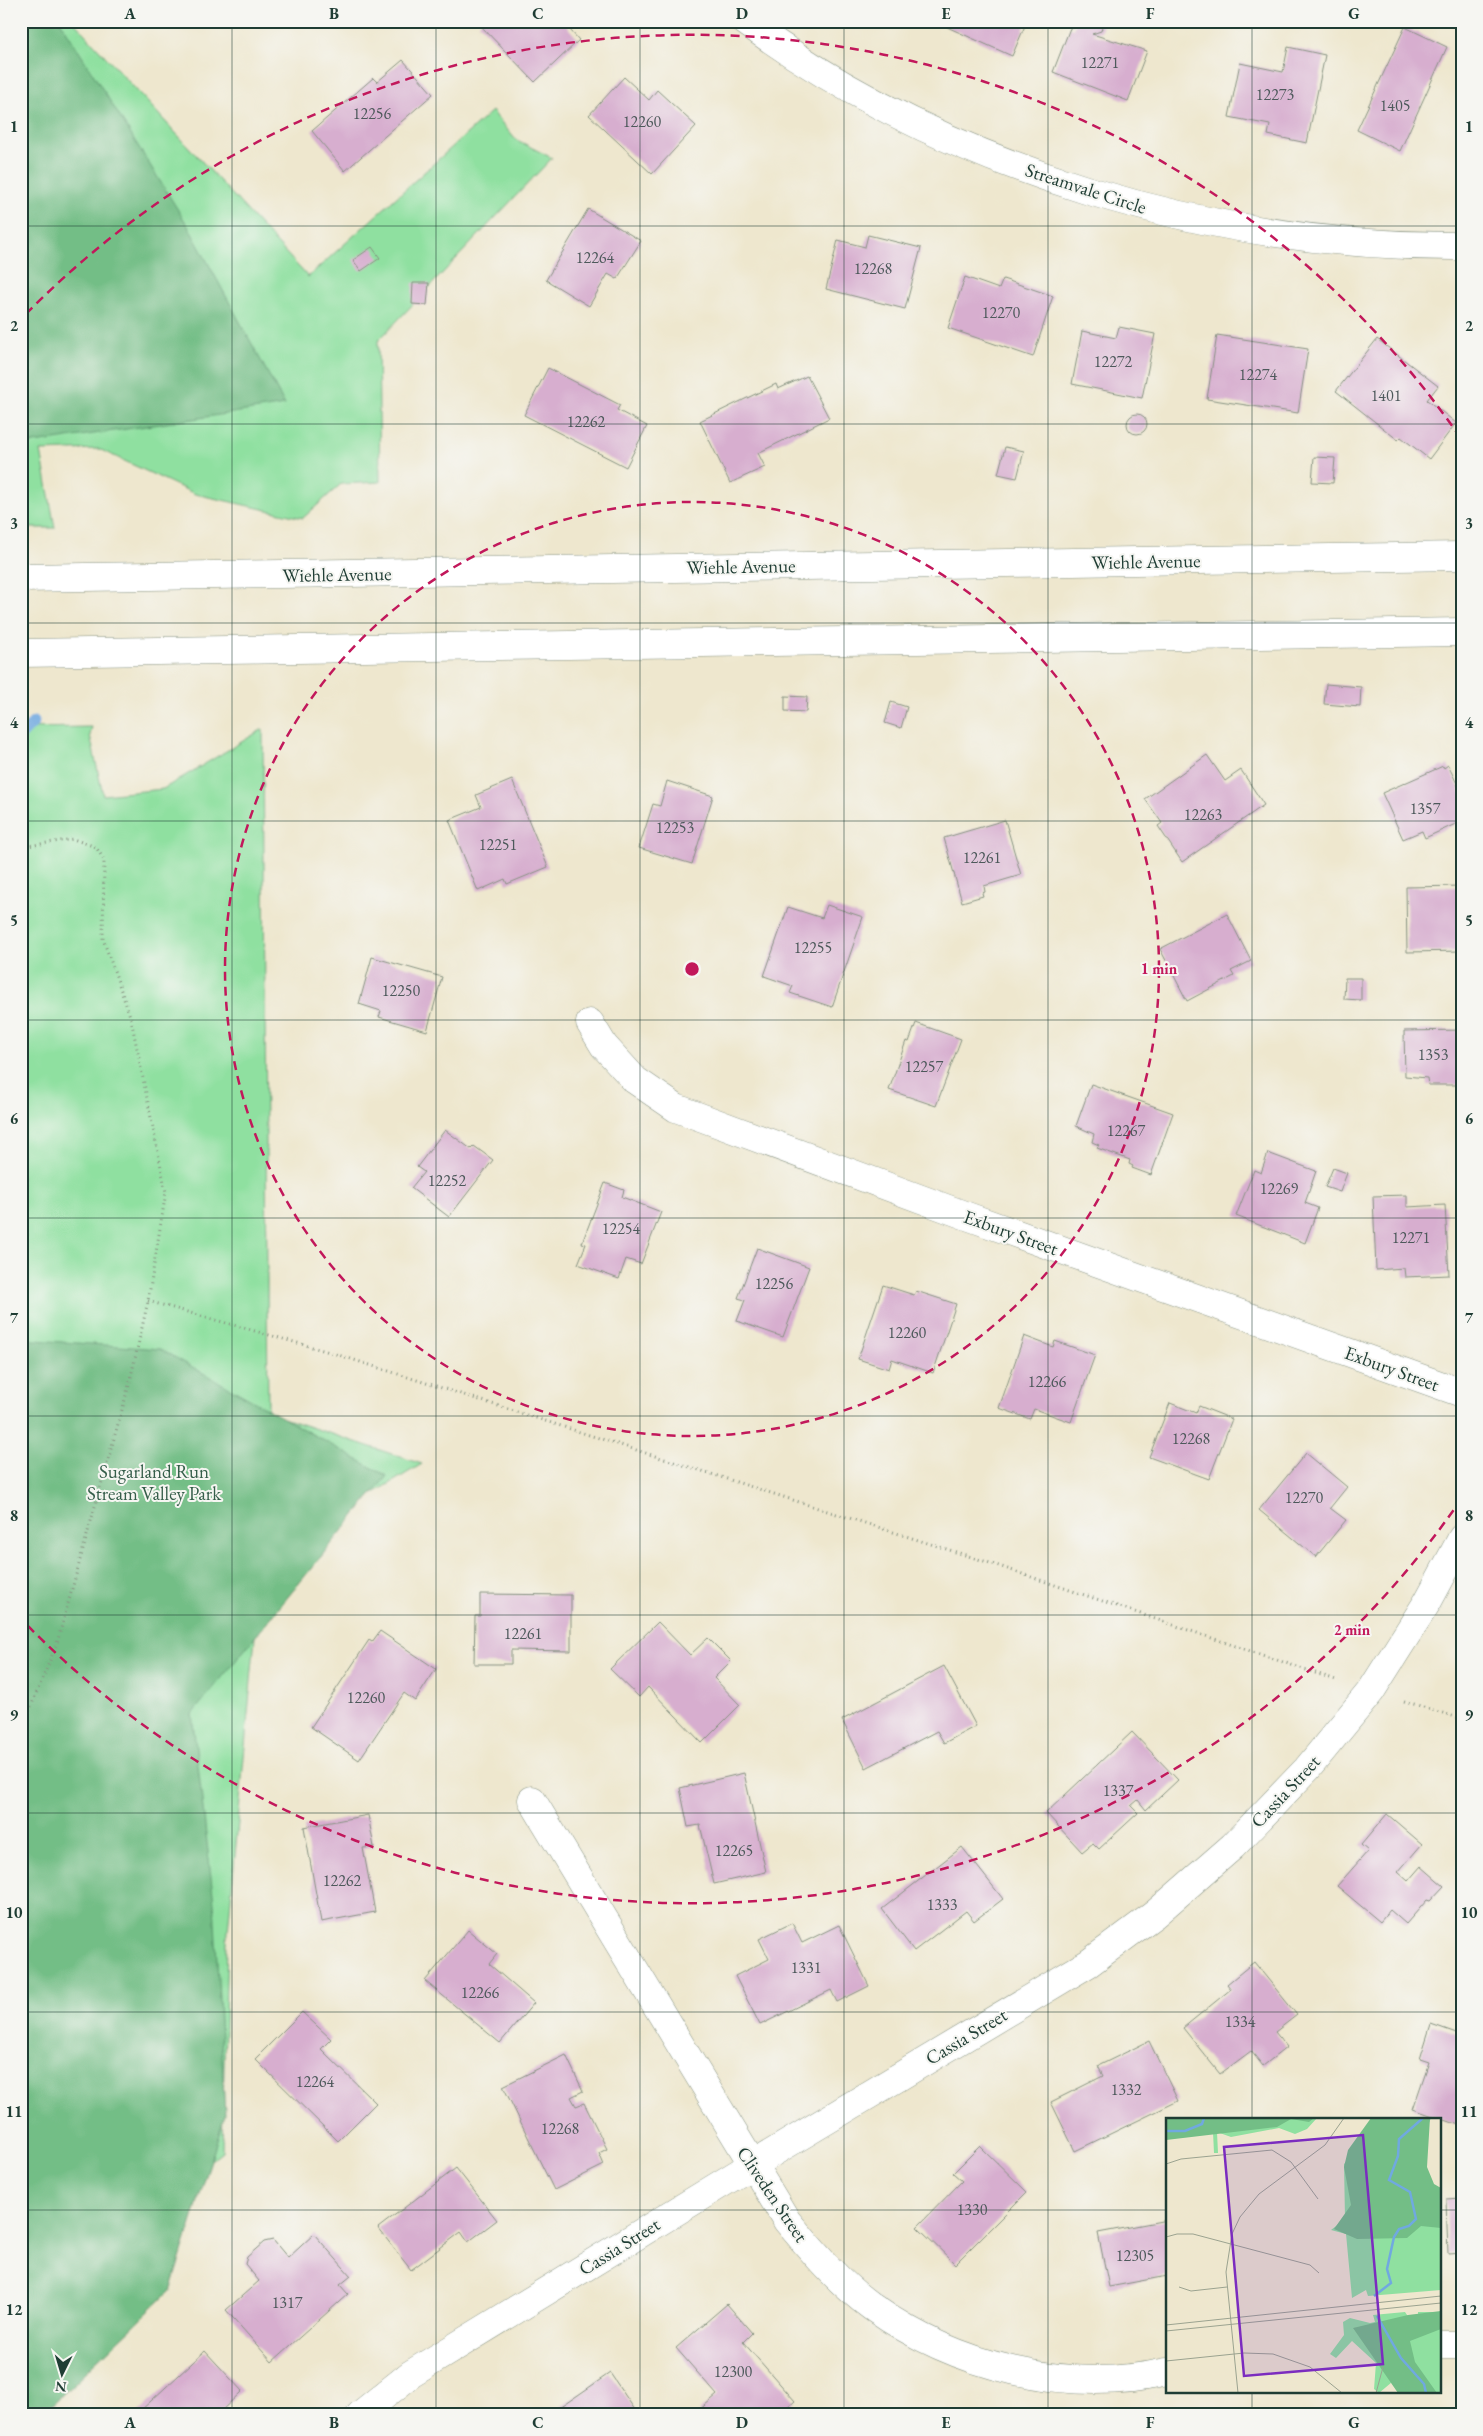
<svg xmlns="http://www.w3.org/2000/svg" width="1483" height="2436" viewBox="0 0 1483 2436" font-family="'EB Garamond',serif">
<rect width="100%" height="100%" fill="#f6f6f2"/>
<filter id="ink" filterUnits="userSpaceOnUse"><feTurbulence type="fractalNoise" baseFrequency=".02" numOctaves="2"/><feDisplacementMap in="SourceGraphic" scale="10" xChannelSelector="R" yChannelSelector="G"/><feConvolveMatrix kernelMatrix="1 2 1 2 8 2 1 2 1" color-interpolation-filters="sRGB"/></filter>
<filter id="wash" filterUnits="userSpaceOnUse"><feTurbulence type="fractalNoise" baseFrequency=".0096" numOctaves="4" result="noise"/><feDisplacementMap in="SourceGraphic" scale="20" xChannelSelector="R" yChannelSelector="G"/><feGaussianBlur stdDeviation="1.12" result="paint"/><feColorMatrix in="noise" values="0 0 0 0 0 0 0 0 0 0 0 0 0 0 0 0 0 1.4 0 .05"/><feComposite in="paint" operator="in"/></filter>
<g filter="url(#wash)">
<rect width="100%" height="100%" fill="#eee7ce"/>
<!-- green -->
<g fill="#8fe0a0" stroke="#578e6a">
<path d="M21,21H73L308,277L492,111L515,139L552,158L378,341L380,482L341,484L303,518L195,494L99,449L41,451L55,528H21Z"/>
<path d="M92,727L90,735L103,795L163,789L263,729L268,1413L422,1464L262,1561L227,1942L222,2151L21,2313V728Z"/>
</g>
<!-- forest -->
<g fill="#73be86" stroke="#497e5d">
<path d="M21,21H60L188,226L285,405L21,445Z"/>
<path d="M21,1339L160,1349L387,1476L192,1714L214,1903L225,2115L170,2291L41,2415H21Z"/>
</g>
<g fill="none" stroke-linecap="round" stroke-linejoin="round">
<!-- stream -->
<path stroke="#70a9e0" stroke-width="11" d="M21,735L34,722"/>
</g>
<g id="blocks">
<!-- building -->
<g fill="#d7aecf">
<path d="M482,21H562L579,40L535,82L479,24Z"/>
<path d="M949,21H1027L1012,56L947,27Z"/>
<path d="M1071,21H1104L1101,31L1092,34L1147,51L1128,101L1053,72L1070,28L1073,29L1075,24Z"/>
<path d="M1405,27L1447,47L1400,151L1357,130Z"/>
<path d="M1288,47L1325,55L1307,143L1268,135L1270,125L1229,117L1240,63L1283,72Z"/>
<path d="M403,60L433,94L345,171L312,131L373,78L377,82Z"/>
<path d="M624,77L649,100L657,90L696,126L652,174L589,115Z"/>
<path d="M588,209L641,241L617,279L608,274L589,306L546,280Z"/>
<path d="M868,235L921,248L905,309L826,289L838,240L865,247Z"/>
<path d="M372,247L380,258L361,271L353,260Z"/>
<path d="M965,277L999,289L1003,279L1053,296L1033,357L948,328Z"/>
<path d="M413,283H429L427,305L412,304Z"/>
<path d="M1119,327L1155,334L1142,398L1072,384L1082,331L1116,338Z"/>
<path d="M1217,335L1308,349L1298,413L1207,399Z"/>
<path d="M1377,339L1438,386L1427,400L1456,423L1429,459L1401,437L1398,440L1336,391Z"/>
<path d="M548,368L620,405L617,410L647,426L626,467L524,415Z"/>
<path d="M807,376L829,418L758,453L765,467L730,483L700,421L776,384L778,389Z"/>
<circle cx="1137" cy="424" r="10"/>
<path d="M1005,447L1024,451L1017,478L998,474Z"/>
<path d="M1314,457L1335,458L1333,483L1312,482Z"/>
<path d="M1326,684L1361,687L1360,707L1324,704Z"/>
<path d="M785,696L807,697L806,712L785,711Z"/>
<path d="M891,702L907,707L901,728L885,723Z"/>
<path d="M1207,755L1225,781L1241,770L1264,805L1182,862L1158,826L1162,823L1145,799Z"/>
<path d="M1448,765L1462,794V821L1425,838L1422,831L1403,839L1382,793L1443,766L1444,768Z"/>
<path d="M512,780L548,867L507,884L505,879L478,891L449,820L481,807L476,795Z"/>
<path d="M667,781L713,796L692,864L639,848L653,804L660,806Z"/>
<path d="M1005,820L1021,875L984,886L985,892L982,893L983,896L962,902L944,838Z"/>
<path d="M1462,886V951L1407,952L1406,887Z"/>
<path d="M827,905L863,917L832,1007L790,993L793,986L764,976L788,907L822,918Z"/>
<path d="M1227,914L1251,961L1231,971L1234,976L1187,1001L1160,949Z"/>
<path d="M372,957L442,977L427,1031L379,1017L381,1011L359,1004Z"/>
<path d="M1345,978H1361V1000L1344,999Z"/>
<path d="M916,1023L961,1039L936,1106L889,1090L906,1041L909,1042Z"/>
<path d="M1462,1030V1085H1428L1427,1078L1405,1076L1404,1031Z"/>
<path d="M1091,1084L1173,1113L1151,1175L1132,1168L1133,1166L1129,1164L1130,1160L1097,1148L1099,1145L1092,1142L1094,1134L1076,1126Z"/>
<path d="M445,1130L471,1149L474,1146L493,1160L449,1217L411,1188L424,1172L417,1167Z"/>
<path d="M1268,1153L1316,1171L1305,1203L1318,1208L1305,1243L1236,1216L1254,1170L1261,1173Z"/>
<path d="M1333,1168L1347,1173L1340,1192L1325,1187Z"/>
<path d="M605,1183L624,1190L622,1197L661,1212L641,1264L626,1259L619,1279L578,1264L586,1244L582,1243Z"/>
<path d="M1407,1195V1207L1445,1205L1449,1275L1405,1277L1404,1268L1376,1270L1373,1196Z"/>
<path d="M757,1248L809,1267L783,1337L737,1321L745,1300L738,1298Z"/>
<path d="M883,1285L914,1295L916,1291L956,1304L933,1373L892,1359L889,1369L858,1359Z"/>
<path d="M1024,1336L1053,1347L1055,1341L1095,1355L1071,1422L1034,1409L1030,1419L999,1408Z"/>
<path d="M1170,1403L1196,1413L1199,1406L1232,1419L1209,1479L1149,1457Z"/>
<path d="M1306,1453L1347,1487L1330,1508L1346,1520L1316,1557L1259,1510Z"/>
<path d="M480,1594L571,1595V1651L511,1650V1664H474L475,1616H480Z"/>
<path d="M658,1622L690,1655L708,1638L731,1661L714,1678L740,1705L702,1743L648,1687L639,1697L610,1669Z"/>
<path d="M380,1631L436,1669L415,1701L404,1693L359,1760L311,1727L369,1640L372,1642Z"/>
<path d="M944,1666L976,1726L944,1743L937,1731L866,1768L842,1720Z"/>
<path d="M1132,1732L1178,1780L1146,1810L1138,1800L1131,1806L1138,1813L1099,1849L1093,1843L1082,1852L1046,1813Z"/>
<path d="M744,1773L766,1872L714,1884L700,1825L688,1827L680,1788Z"/>
<path d="M1387,1814L1422,1844L1398,1872L1408,1881L1421,1866L1444,1886L1430,1901L1427,1900L1406,1924L1390,1910L1380,1922L1337,1886L1368,1851L1361,1845Z"/>
<path d="M368,1815L374,1847L363,1848L375,1912L321,1922L304,1827Z"/>
<path d="M962,1847L1003,1899L974,1921L966,1911L914,1951L882,1909Z"/>
<path d="M792,1923L802,1943L839,1925L869,1986L837,2002L831,1990L760,2025L735,1976L769,1959L759,1939Z"/>
<path d="M468,1930L497,1954L489,1964L534,2003L500,2043L425,1981Z"/>
<path d="M1254,1962L1297,2015L1275,2032L1287,2047L1263,2066L1251,2051L1220,2074L1183,2028L1231,1989L1227,1984Z"/>
<path d="M302,2012L331,2039L321,2049L376,2103L338,2141L255,2059Z"/>
<path d="M1431,2024L1462,2035V2126L1413,2109L1429,2062L1420,2059Z"/>
<path d="M1149,2041L1178,2101L1075,2151L1051,2102L1103,2076L1098,2066Z"/>
<path d="M566,2055L583,2091L571,2097L576,2106L584,2103L607,2149L599,2153L604,2165L554,2190L503,2086Z"/>
<path d="M980,2146L1027,2192L955,2264L917,2227L962,2181L953,2173Z"/>
<path d="M456,2168L497,2220L468,2242L461,2232L411,2270L378,2228Z"/>
<path d="M1462,2198V2253L1448,2254L1446,2199Z"/>
<path d="M1167,2220V2276L1109,2287L1098,2233Z"/>
<path d="M314,2234L351,2276L340,2285L348,2294L272,2362L226,2310L259,2281L245,2264L247,2257L264,2242L273,2240L288,2258Z"/>
<path d="M727,2304L752,2333L743,2342L795,2401L779,2415H702L698,2411L717,2395L676,2348Z"/>
<path d="M205,2351L242,2391L217,2415H141L139,2412Z"/>
<path d="M610,2373L635,2410L628,2415H549Z"/>
</g>
</g>
</g>
<g filter="url(#ink)">
<use href="#blocks" fill-opacity="0" stroke="#869281" stroke-width="1"/>
<g fill="none" stroke-linecap="round" stroke-linejoin="round">
<!-- minor casing -->
<g stroke="#869281" stroke-width="29">
<g id="minor">
<path d="M745,21C946,169 1213,248 1462,246"/>
<path d="M590,1023L604,1046L635,1080L676,1108L967,1216L1462,1393"/>
<path d="M532,1800L787,2221C813,2252 839,2283 872,2307C955,2366 1067,2395 1167,2372"/>
<path d="M1439,2345H1462"/>
<path d="M360,2415L411,2374L752,2165L1089,1963L1155,1914L1233,1846L1307,1769L1371,1691L1428,1601L1462,1538"/>
</g>
</g>
<!-- secondary casing -->
<g stroke="#869281" stroke-width="29">
<g id="secondary">
<path d="M21,578L1462,556"/>
<path d="M21,653L1462,632"/>
</g>
</g>
<!-- path -->
<g stroke="#869281" stroke-width="3" stroke-dasharray="1 4" stroke-linecap="butt">
<path d="M21,847L73,839L96,847L104,860L103,939L131,1019L166,1192L148,1301L130,1381L57,1643L21,1731"/>
<path d="M148,1301L326,1351L984,1561L1336,1680"/>
<path d="M1404,1701L1462,1719"/>
</g>
<!-- minor -->
<use href="#minor" stroke="#fff" stroke-width="28"/>
<!-- secondary -->
<use href="#secondary" stroke="#fff" stroke-width="28"/>
</g>
</g>
<!-- grid -->
<path fill="none" stroke="#1f3d34" stroke-width="1" stroke-opacity="0.55" d="M232,21V2415M436,21V2415M640,21V2415M844,21V2415M1048,21V2415M1252,21V2120M21,226H1462M21,424H1462M21,623H1462M21,821H1462M21,1020H1462M21,1218H1462M21,1416H1462M21,1615H1462M21,1813H1462M21,2012H1462M21,2210H1167M1439,2210H1462M1252,2392V2415"/>
<!-- distance rings -->
<g fill="none" stroke="#c2185b" stroke-width="2.5" stroke-dasharray="9 6">
<circle cx="692" cy="969" r="467"/>
<path d="M1462 1498A934 934 0 0 1 26 1624M26 314A934 934 0 0 1 1462 440"/>
</g>
<g text-anchor="middle" stroke-width="4" stroke-linejoin="round" paint-order="stroke">
<!-- number labels -->
<g font-size="16" fill="#4d595b">
<text x="1100" y="68">12271</text>
<text x="1275" y="100">12273</text>
<text x="1395" y="111">1405</text>
<text x="372" y="119">12256</text>
<text x="642" y="127">12260</text>
<text x="595" y="263">12264</text>
<text x="873" y="274">12268</text>
<text x="1001" y="318">12270</text>
<text x="1113" y="367">12272</text>
<text x="1258" y="380">12274</text>
<text x="1386" y="401">1401</text>
<text x="586" y="427">12262</text>
<text x="1425" y="814">1357</text>
<text x="1203" y="820">12263</text>
<text x="675" y="833">12253</text>
<text x="498" y="850">12251</text>
<text x="982" y="863">12261</text>
<text x="813" y="953">12255</text>
<text x="401" y="996">12250</text>
<text x="1433" y="1060">1353</text>
<text x="924" y="1072">12257</text>
<text x="1126" y="1136">12267</text>
<text x="447" y="1186">12252</text>
<text x="1279" y="1194">12269</text>
<text x="621" y="1234">12254</text>
<text x="1411" y="1243">12271</text>
<text x="774" y="1289">12256</text>
<text x="907" y="1338">12260</text>
<text x="1047" y="1387">12266</text>
<text x="1191" y="1444">12268</text>
<text x="1304" y="1503">12270</text>
<text x="523" y="1639">12261</text>
<text x="366" y="1703">12260</text>
<text x="1118" y="1796">1337</text>
<text x="734" y="1856">12265</text>
<text x="342" y="1886">12262</text>
<text x="942" y="1910">1333</text>
<text x="806" y="1973">1331</text>
<text x="480" y="1998">12266</text>
<text x="1240" y="2027">1334</text>
<text x="315" y="2087">12264</text>
<text x="1126" y="2095">1332</text>
<text x="560" y="2134">12268</text>
<text x="972" y="2215">1330</text>
<text x="1135" y="2261">12305</text>
<text x="287" y="2308">1317</text>
<text x="733" y="2377">12300</text>
</g>
<!-- street labels -->
<g font-size="19" fill="#1f3d34" stroke="#f6f6f2">
<text transform="translate(1086 188) rotate(18)" y="7">Streamvale Circle</text>
<text transform="translate(1146 561) rotate(-1)" y="7">Wiehle Avenue</text>
<text transform="translate(741 566) rotate(-1)" y="7">Wiehle Avenue</text>
<text transform="translate(337 574) rotate(-1)" y="7">Wiehle Avenue</text>
<text transform="translate(1011 1232) rotate(20)" y="7">Exbury Street</text>
<text transform="translate(1392 1368) rotate(20)" y="7">Exbury Street</text>
<text transform="translate(1285 1791) rotate(-47)" y="7">Cassia Street</text>
<text transform="translate(966 2036) rotate(-31)" y="7">Cassia Street</text>
<text transform="translate(773 2194) rotate(56)" y="7">Cliveden Street</text>
<text transform="translate(619 2246) rotate(-32)" y="7">Cassia Street</text>
</g>
<!-- park labels -->
<g font-size="19" fill="#355e4a" stroke="#f6f6f2">
<text x="154" y="1478">Sugarland Run<tspan x="154" dy="22">Stream Valley Park</tspan></text>
</g>
</g>
<!-- overview -->
<g transform="translate(1166 2118)">
<rect width="275" height="275" fill="#eee7ce"/>
<path d="M0,0H151L141,11L129,16L113,10L65,19L51,14L52,35H48L47,14L0,20ZM214,0H265L243,49L275,87V172L202,178L200,172L186,180L180,116L165,112L179,101L178,46L210,15ZM239,194L243,200L252,199V194H275V275H240L232,259L213,275L208,271L210,245L186,223L170,240L164,236L178,217L177,204L184,200L204,205L209,204L207,197Z" fill="#8fe0a0"/>
<path d="M0,0H148L143,4L125,1L111,9L0,22ZM205,0H264L261,49L268,66L275,70V110L255,108L241,120L191,121L168,111L185,87L178,49L182,32ZM275,193V211L244,223L249,244L271,275H232L187,210L242,197Z" fill="#73be86"/>
<path fill="none" stroke="#70a9e0" stroke-width="2.5" d="M0,13H19L36,6L38,0M208,178L225,165L221,151L228,119L233,111L243,108L250,101L244,74L223,62L232,38L233,21L257,0M211,198L235,240L258,266L260,275"/>
<path fill="none" stroke="#9ba390" stroke-width="1" d="M0,46L15,41L106,32L125,44L152,81M0,119L11,116H27L144,147L153,155M13,169L25,173L61,169M0,207L275,178M0,213L275,185M0,243L78,235L107,236L144,249L176,275M72,275L60,154L66,116L74,99L93,76L159,27L178,0M210,275L217,249"/>
<path fill="#7b2cbf" fill-opacity="0.15" stroke="#7b2cbf" stroke-width="2.5" d="M197,17L217,246L78,258L58,29Z"/>
<rect width="275" height="275" fill="none" stroke="#1f3d34" stroke-width="2.5"/>
</g>
<circle cx="692" cy="969" r="8" fill="#c2185b" stroke="#f6f6f2" stroke-width="2.5"/>
<g font-size="15" text-anchor="middle" font-weight="bold" fill="#c2185b" stroke="#f6f6f2" stroke-width="4" stroke-linejoin="round" paint-order="stroke">
<text x="1159" y="974">1 min</text>
<text x="1352" y="1635">2 min</text>
</g>
<!-- margin -->
<rect width="1483" height="2436" fill="none" stroke="#f6f6f2" stroke-width="55"/>
<!-- north arrow -->
<g transform="translate(62 2374) rotate(185)" stroke="#f6f6f2" stroke-width="4" paint-order="stroke">
<path d="M0-4L9 19L0 12L-9 19Z" fill="#1f3d34"/>
<text y="-8" font-size="14" font-weight="bold" text-anchor="middle" fill="#1f3d34">N</text>
</g>
<rect x="28" y="28" width="1428" height="2380" fill="none" stroke="#1f3d34" stroke-width="2"/>
<g font-size="16" text-anchor="middle" font-weight="bold" fill="#1f3d34">
<text x="130" y="19">A</text>
<text x="334" y="19">B</text>
<text x="538" y="19">C</text>
<text x="742" y="19">D</text>
<text x="946" y="19">E</text>
<text x="1150" y="19">F</text>
<text x="1354" y="19">G</text>
<text x="14" y="132">1</text>
<text x="1469" y="132">1</text>
<text x="14" y="331">2</text>
<text x="1469" y="331">2</text>
<text x="14" y="529">3</text>
<text x="1469" y="529">3</text>
<text x="14" y="728">4</text>
<text x="1469" y="728">4</text>
<text x="14" y="926">5</text>
<text x="1469" y="926">5</text>
<text x="14" y="1124">6</text>
<text x="1469" y="1124">6</text>
<text x="14" y="1323">7</text>
<text x="1469" y="1323">7</text>
<text x="14" y="1521">8</text>
<text x="1469" y="1521">8</text>
<text x="14" y="1720">9</text>
<text x="1469" y="1720">9</text>
<text x="14" y="1918">10</text>
<text x="1469" y="1918">10</text>
<text x="14" y="2117">11</text>
<text x="1469" y="2117">11</text>
<text x="14" y="2315">12</text>
<text x="1469" y="2315">12</text>
<text x="130" y="2428">A</text>
<text x="334" y="2428">B</text>
<text x="538" y="2428">C</text>
<text x="742" y="2428">D</text>
<text x="946" y="2428">E</text>
<text x="1150" y="2428">F</text>
<text x="1354" y="2428">G</text>
</g>
</svg>
